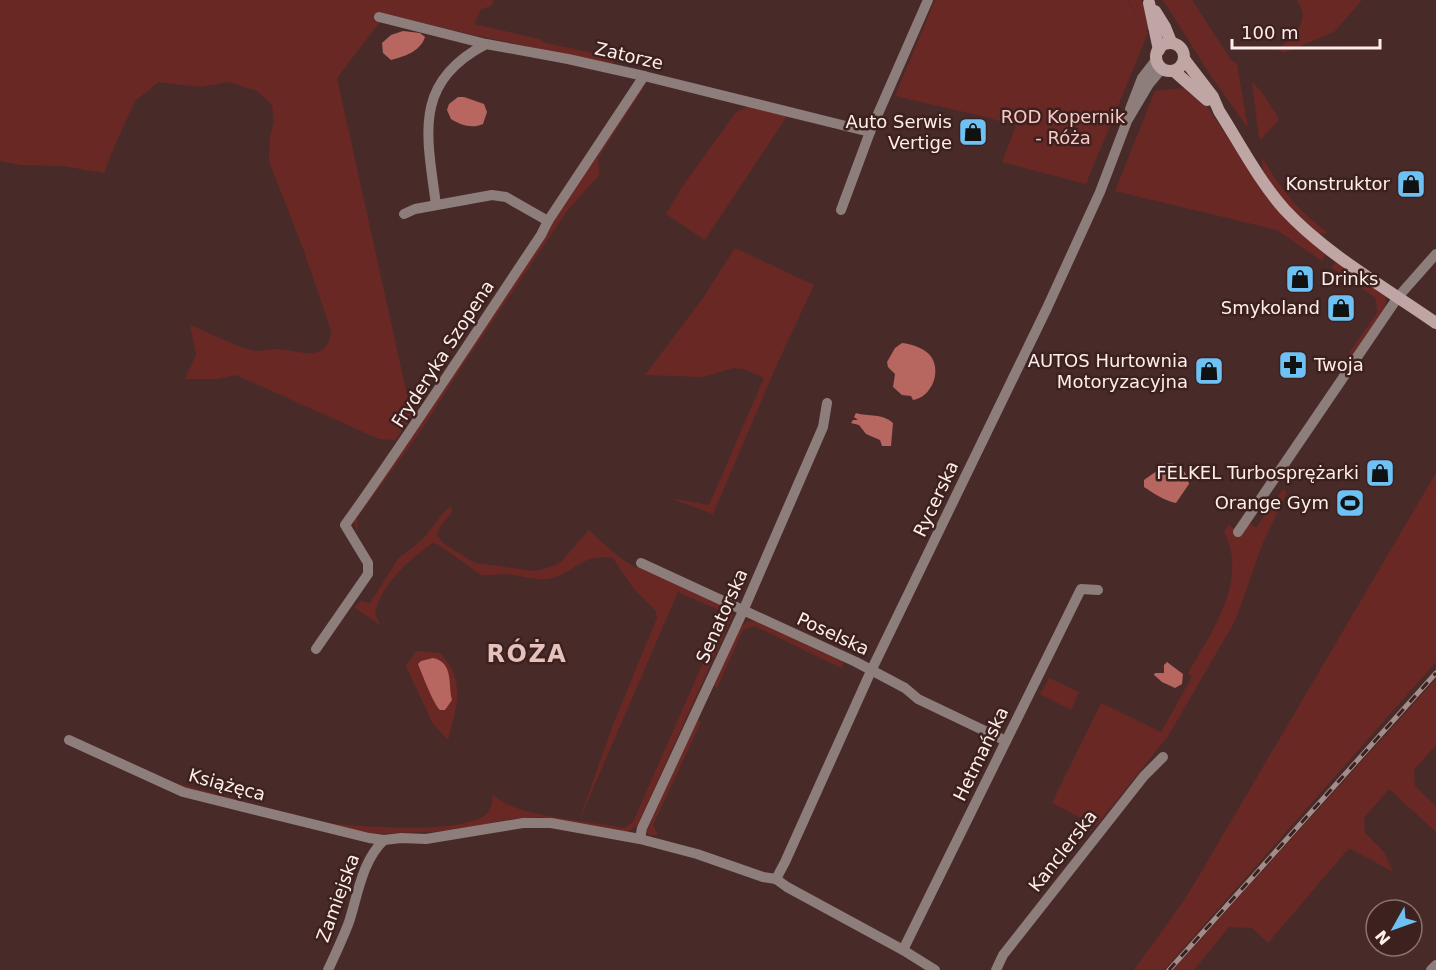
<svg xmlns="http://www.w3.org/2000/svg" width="1436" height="970" viewBox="0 0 1436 970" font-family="'DejaVu Sans',sans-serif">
<rect width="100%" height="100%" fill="#482b28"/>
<!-- green -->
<g fill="#6a2825" fill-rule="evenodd">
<path d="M0,0H494L491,6L481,9L474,24L539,39L546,43L617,58L613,64L474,35L386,14L337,78L412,417L395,440L379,439L236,375L217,379H185L196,355L190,325C210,333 230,344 251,350C258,353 267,349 275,349C297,349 328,366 331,331L304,251L269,161L270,136L274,122L272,105L257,91L229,82L200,87L159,82L135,101L114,147L104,173L63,166L21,165L0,161Z"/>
<path d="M935,0H1127L1142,23L1128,0H1141L1154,27L1146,30L1148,33L1086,184L1002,162L1016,126L986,117L895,96Z"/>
<path d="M1163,0H1192L1231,60L1237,64L1248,128L1209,73Z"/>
<path d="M1297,0H1362L1334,32L1283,53L1278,50C1293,36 1312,22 1297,0Z"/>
<path d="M1252,82L1261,91L1278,117V121L1261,139L1259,137Z"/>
<path d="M644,87L598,158L599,175L567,211L459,371L422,429L357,518L358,533L353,520L640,90Z"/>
<path d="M1185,88L1190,95L1196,90L1271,202L1286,220L1326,253L1322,261L1277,230L1115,191L1155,91Z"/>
<path d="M748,107L787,116L705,240L666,214L682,187L736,112Z"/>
<path d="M1262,157C1282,191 1296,208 1328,233L1319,234L1282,199L1263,171Z"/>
<path d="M735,248L814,285L778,362L713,514L670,498L709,505L764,378L744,369L733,368L703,377L645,375L703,298Z"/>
<path d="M1337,261L1385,296L1386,301L1385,308L1353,355L1347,356L1377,313L1376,298L1331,267Z"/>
<path d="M1436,473V662L1164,970H1134L1187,896Z"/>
<path d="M1283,489L1287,492L1262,545L1235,621L1168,736L1096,826L1052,803L1101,703L1161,732L1192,677L1188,673C1212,632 1249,580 1224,532L1229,525L1241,534L1249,523L1256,528Z"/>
<path d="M451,506L452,512L439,528L437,535L443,543L475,563L535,571L551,567L561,562L589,530C604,544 618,558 636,568L638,566L731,610L733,615L637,826L627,832L541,817L511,819L452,831L366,834L175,790L168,781L324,823C354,826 470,836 488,812C492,807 492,801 493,795C516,814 549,816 579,821L614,722L657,618L656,611L633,588L613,558C585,552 574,572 552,578C536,582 520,575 505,574C497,574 489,576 481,575L439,545L433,543C409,559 382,584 375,613L380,625L354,607L361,601L370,603L398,559L423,539L445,511ZM678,592L719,610L722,620L633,822L624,828L579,821Z"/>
<path d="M748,621L757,622L844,662L841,668L755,626L743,630L717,688L714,685L738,630Z"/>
<path d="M416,651L440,653C466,680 457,707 448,740L433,724L406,666Z"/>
<path d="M1049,678L1079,692L1071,710L1040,694Z"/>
<path d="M1436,679V745L1414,770L1415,786L1436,806V832L1389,789L1364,818L1365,833L1384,852L1393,872L1349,848L1268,943L1252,928L1229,927L1194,970H1173Z"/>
<path d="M696,720L701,722L653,825L658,835H649L647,830Z"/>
</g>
<!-- water -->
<g fill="#b76660">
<path d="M403,31L420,33L425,37C420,52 405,56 391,60L383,53L382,43L391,35Z"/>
<path d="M458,97H464L484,104L487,112L483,124C472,129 460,125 451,119L447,110L449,104Z"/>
<path d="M902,343C912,344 927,349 932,358C941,374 931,397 913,400L911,396L902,395L893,387L895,374L888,367L887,362L895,348Z"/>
<path d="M856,413C869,417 882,413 893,423L891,446H882L880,440L866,434L859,425L851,423L853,420H858L854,417Z"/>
<path d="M1168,463C1180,462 1187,473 1189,484L1176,503C1165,501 1153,493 1144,487V480Z"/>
<path d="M433,658C454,662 448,686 452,700L445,710H440C434,705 422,674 418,664L421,661Z"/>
<path d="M1167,662L1183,674L1182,684L1175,688L1162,682L1154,675L1155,673H1164V665Z"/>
</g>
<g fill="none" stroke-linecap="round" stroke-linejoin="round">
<!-- street -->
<g stroke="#8d7d7b" stroke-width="10">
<path d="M379,17L486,44L568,59L644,76L870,132"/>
<path d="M1130,109L1142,78L1156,60"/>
<path d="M436,205C427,135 412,83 486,44"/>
<path d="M841,210L870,132L928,0"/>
<path d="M404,214L415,209L492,195L506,197L548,221"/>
<path d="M1238,532L1398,297L1436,254"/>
<path d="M641,563L856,662L905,688L918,699L1006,741"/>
<path d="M316,649L368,574V563L345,525C413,430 476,332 541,235L548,221L644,76"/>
<path d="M69,740L183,792L369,838L384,840L401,838L426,839L523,823H551L640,839L697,854L763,877L776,879L785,862L871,671L1047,308L1100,192L1127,121L1149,84L1159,72L1165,70"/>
<path d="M640,839L642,828L743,611L823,427L827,403"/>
<path d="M776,879L787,887L903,950L935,970"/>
<path d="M903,950L1081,589L1098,590"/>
<path d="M328,970C335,955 343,938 349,922C358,894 362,861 384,840"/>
<path d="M996,970L1003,955L1144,776L1163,757"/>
<path d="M1431,970L1436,965"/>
</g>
<!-- secondary -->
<g stroke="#bfa5a3" stroke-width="12">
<path d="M1149,3L1159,50"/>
<path d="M1155,11L1165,27L1171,42"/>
<circle cx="1170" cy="57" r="14"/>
<path d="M1184,59L1213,97L1219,111C1240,144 1259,181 1285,210C1327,255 1386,288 1436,323"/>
<path d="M1174,71L1207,100"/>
</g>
<!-- rail casing -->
<g stroke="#a38c8a" stroke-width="5">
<path id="rail" d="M1169,970L1436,673"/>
</g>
<!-- rail -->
<use href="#rail" stroke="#3d211f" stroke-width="3" stroke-dasharray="9" stroke-linecap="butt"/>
</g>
<!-- icons -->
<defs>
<g id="shop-square" transform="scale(1.5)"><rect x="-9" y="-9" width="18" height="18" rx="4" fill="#6dc2f3" stroke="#3d211f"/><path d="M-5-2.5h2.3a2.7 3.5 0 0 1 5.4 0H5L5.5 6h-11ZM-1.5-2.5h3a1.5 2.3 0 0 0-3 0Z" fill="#111"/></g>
<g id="pharmacy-square" transform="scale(1.5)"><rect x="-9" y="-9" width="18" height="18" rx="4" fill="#6dc2f3" stroke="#3d211f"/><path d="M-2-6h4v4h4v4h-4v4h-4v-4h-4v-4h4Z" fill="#111"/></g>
<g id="stadium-square" transform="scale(1.5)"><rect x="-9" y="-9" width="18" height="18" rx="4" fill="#6dc2f3" stroke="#3d211f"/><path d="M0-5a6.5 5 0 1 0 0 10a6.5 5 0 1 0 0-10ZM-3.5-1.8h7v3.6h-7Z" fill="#111"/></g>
</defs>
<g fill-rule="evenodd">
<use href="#shop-square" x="973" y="132"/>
<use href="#shop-square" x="1411" y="184"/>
<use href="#shop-square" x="1300" y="279"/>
<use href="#shop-square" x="1341" y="308"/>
<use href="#pharmacy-square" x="1293" y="365"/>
<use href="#shop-square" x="1209" y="371"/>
<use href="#shop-square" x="1380" y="473"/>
<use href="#stadium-square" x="1350" y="503"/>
</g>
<g text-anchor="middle" stroke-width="5" stroke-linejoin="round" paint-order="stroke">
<!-- street labels -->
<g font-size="18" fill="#feeeec" stroke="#3d211f">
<text transform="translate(629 56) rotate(13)" y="6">Zatorze</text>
<text transform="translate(443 354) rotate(-57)" y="6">Fryderyka Szopena</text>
<text transform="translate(936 499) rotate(-65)" y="6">Rycerska</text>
<text transform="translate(722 616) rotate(-66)" y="6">Senatorska</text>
<text transform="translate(833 634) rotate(25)" y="6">Poselska</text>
<text transform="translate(981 754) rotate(-64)" y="6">Hetmańska</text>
<text transform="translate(227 785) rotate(15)" y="6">Książęca</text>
<text transform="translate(1063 851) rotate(-52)" y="6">Kanclerska</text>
<text transform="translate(338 898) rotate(-70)" y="6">Zamiejska</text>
</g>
<!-- park labels -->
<g font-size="18" fill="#f8c9c4" stroke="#3d211f">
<text x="1063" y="123">ROD Kopernik<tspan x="1063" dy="21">- Róża</tspan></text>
</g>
<!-- poi labels -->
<g font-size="18" fill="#feeeec" stroke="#3d211f" text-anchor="end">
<text x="952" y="128">Auto Serwis<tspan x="952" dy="21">Vertige</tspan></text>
<text x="1390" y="190">Konstruktor</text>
<text x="1321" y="285" text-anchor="start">Drinks</text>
<text x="1320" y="314">Smykoland</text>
<text x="1188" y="367">AUTOS Hurtownia<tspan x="1188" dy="21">Motoryzacyjna</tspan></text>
<text x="1314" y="371" text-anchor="start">Twoja</text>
<text x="1359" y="479">FELKEL Turbosprężarki</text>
<text x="1329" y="509">Orange Gym</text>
</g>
<!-- district labels -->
<g font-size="24" font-weight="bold" letter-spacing="1.5" fill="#e7c1bc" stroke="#3d211f">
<text x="527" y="662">RÓŻA</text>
</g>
</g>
<!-- north arrow -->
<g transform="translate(1394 928) rotate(230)"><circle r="28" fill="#3d211f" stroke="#8a7371" stroke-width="1.5"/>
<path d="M0-4.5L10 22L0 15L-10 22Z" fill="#6dc2f3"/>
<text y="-9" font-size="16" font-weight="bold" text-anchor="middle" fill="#feeeec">N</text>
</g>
<!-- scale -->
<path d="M1232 39v9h148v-9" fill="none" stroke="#feeeec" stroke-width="3"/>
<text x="1241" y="39" font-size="18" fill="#feeeec" stroke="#3d211f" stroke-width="4.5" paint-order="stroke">100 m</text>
</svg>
